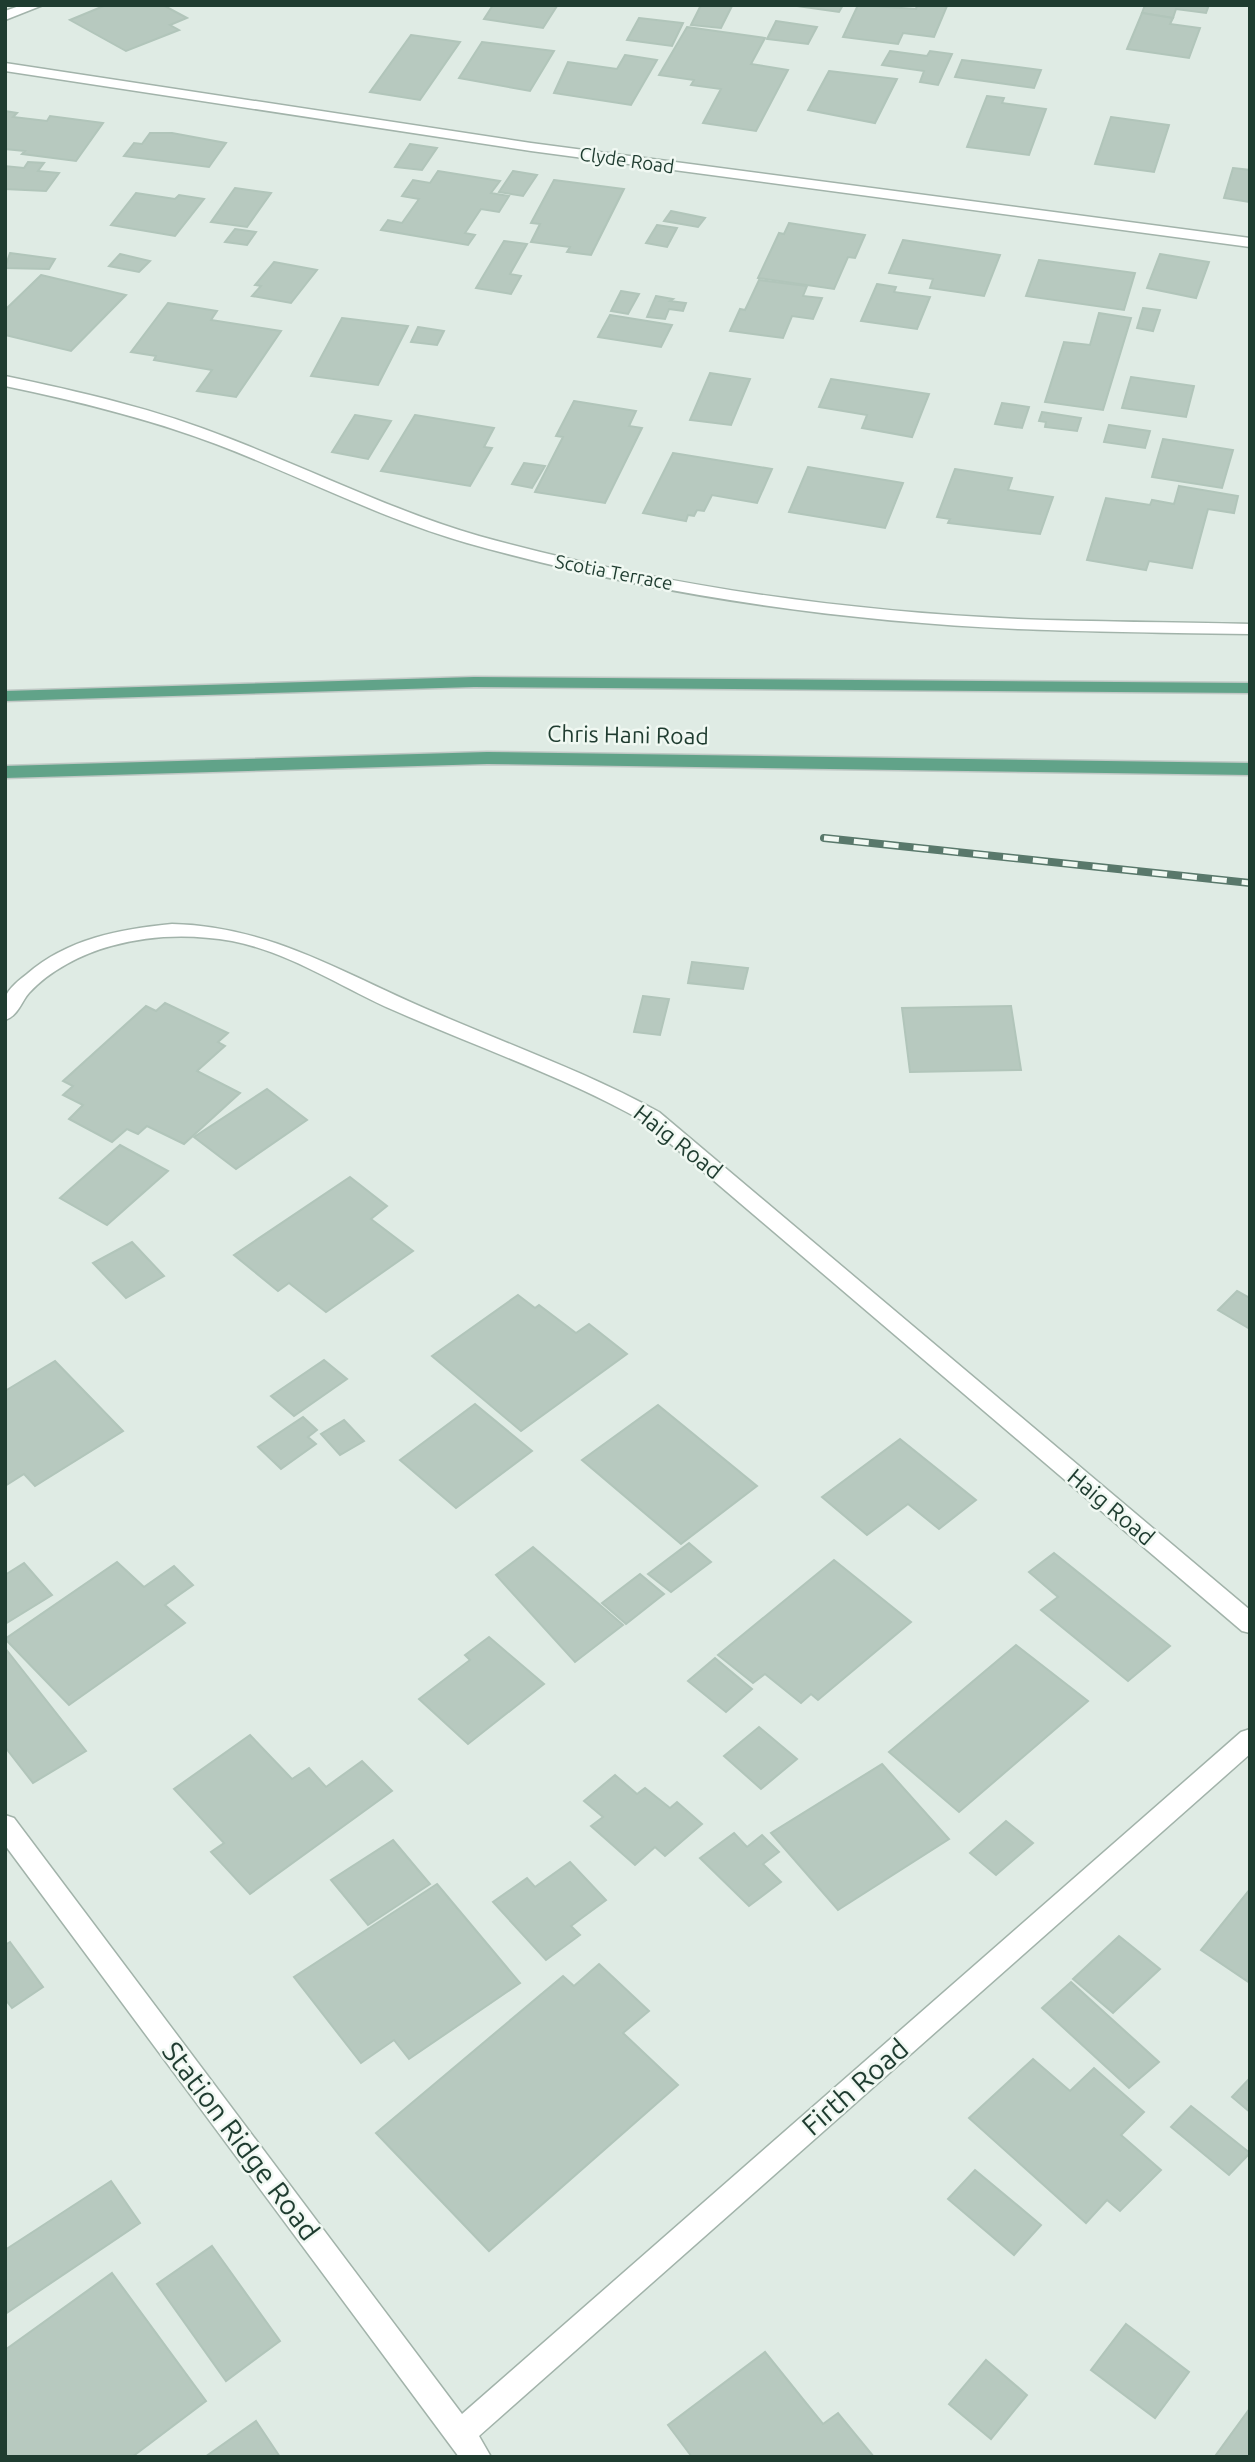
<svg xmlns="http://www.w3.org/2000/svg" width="1255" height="2462" viewBox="0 0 1255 2462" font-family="Ubuntu,sans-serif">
<rect width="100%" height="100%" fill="#dfebe4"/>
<!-- building -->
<g fill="#b7c9bf" stroke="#b1c5ba" stroke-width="2">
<path d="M106,5H163L187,18L170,25L179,30L126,51L70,20Z"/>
<path d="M493,5H549L557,6L543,28L484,19Z"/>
<path d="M701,5H725L732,6L721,28L691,25Z"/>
<path d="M790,5H843L839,12Z"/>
<path d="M858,5L916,9L917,5L947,6L934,37L903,33L898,44L843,37Z"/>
<path d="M1145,5H1209L1206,13L1176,9L1173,18L1142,13Z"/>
<path d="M1142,13L1173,18L1170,24L1200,28L1189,58L1127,49Z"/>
<path d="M639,18L683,23L672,46L627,40Z"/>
<path d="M776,21L817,27L808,44L767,39Z"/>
<path d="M687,27L765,38L751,64L788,70L756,131L703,123L721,89L691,85L694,80L659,75Z"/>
<path d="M411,35L460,42L420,100L370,92Z"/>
<path d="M482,42L554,51L530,91L459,78Z"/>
<path d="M890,51L927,56L930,51L952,54L938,85L920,82L924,71L882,65Z"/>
<path d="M625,55L657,60L631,105L554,93L568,62L617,69Z"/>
<path d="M962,60L1041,70L1034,88L955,77Z"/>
<path d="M829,71L897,79L875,123L808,110Z"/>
<path d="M987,96L1004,98L1002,103L1046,109L1029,155L967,147Z"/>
<path d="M5,111L17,113L13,117L47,121L50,116L103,123L76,161L22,154L25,151L5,149Z"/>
<path d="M1111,117L1169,125L1154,172L1095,164Z"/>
<path d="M150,133H172L226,143L209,167L124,156L134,143L142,144Z"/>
<path d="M410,144L437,148L422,170L395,167Z"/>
<path d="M28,162L44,163L38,171L59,173L46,191L5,189V166L24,168Z"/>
<path d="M1233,168L1250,170V202L1224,198Z"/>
<path d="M438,171L500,181L491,193L509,196L499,212L481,209L465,233L475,235L468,245L381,230L388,220L402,223L419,199L402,196L413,180L430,183Z"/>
<path d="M513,171L537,175L523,196L499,192Z"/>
<path d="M554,180L624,189L591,255L567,252L570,247L531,242L540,224L531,223Z"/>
<path d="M235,188L271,193L247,227L211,222Z"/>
<path d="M136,193L175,199L179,195L204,199L175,236L111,225Z"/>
<path d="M671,211L705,218L698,227L664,221Z"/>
<path d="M789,223L865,235L855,258L848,257L834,289L758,278L779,233L784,234Z"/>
<path d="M657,225L677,228L667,247L646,243Z"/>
<path d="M235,229L256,232L247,245L225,242Z"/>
<path d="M903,240L1000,255L984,296L930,288L933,279L889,273Z"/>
<path d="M504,241L527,244L510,274L521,276L511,294L476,288Z"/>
<path d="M10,253L55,259L49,269L5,268Z"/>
<path d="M120,254L150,261L139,272L109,266Z"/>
<path d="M1160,254L1209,262L1196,298L1147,288Z"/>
<path d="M1039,260L1135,273L1124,310L1026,296Z"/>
<path d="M274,262L317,270L291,303L252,296L261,286L255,285Z"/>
<path d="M41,275L126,295L71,351L5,335V310Z"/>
<path d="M759,280L807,286L803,296L822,298L813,319L792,316L783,338L730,331L740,309L745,310Z"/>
<path d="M877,284L896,287L894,292L930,297L917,329L861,321Z"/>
<path d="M621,291L639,294L628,314L611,311Z"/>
<path d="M656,296L673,299L670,301L686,303L683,311L669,309L665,319L647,317Z"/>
<path d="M168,303L217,311L211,320L281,331L236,397L197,391L212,370L154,360L156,356L131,352Z"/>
<path d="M1143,308L1160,310L1153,331L1137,328Z"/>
<path d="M1099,313L1131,318L1103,410L1045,402L1064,342L1090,345Z"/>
<path d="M610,315L672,325L661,347L598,337Z"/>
<path d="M342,318L408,326L378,385L311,376Z"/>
<path d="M418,327L444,331L437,345L411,342Z"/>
<path d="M710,373L750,379L731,425L690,420Z"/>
<path d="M1131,377L1194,386L1186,417L1122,408Z"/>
<path d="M831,379L929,394L912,437L862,428L867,415L819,407Z"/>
<path d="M574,401L636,411L629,426L642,428L605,503L535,492L563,437L556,436Z"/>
<path d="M1002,403L1029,407L1022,428L995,424Z"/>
<path d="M1042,412L1081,418L1077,431L1045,427L1046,422L1039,421Z"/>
<path d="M355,415L391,421L368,459L332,452Z"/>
<path d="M415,415L494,428L484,447L492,448L470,486L381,471Z"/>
<path d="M1109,425L1150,431L1145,448L1104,442Z"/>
<path d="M1163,439L1233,450L1222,488L1152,477Z"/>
<path d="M673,453L772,469L757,503L712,495L704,511L697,510L694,516L688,515L686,521L643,513Z"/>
<path d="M524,463L545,466L532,488L512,484Z"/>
<path d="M808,467L903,483L885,528L789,512Z"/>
<path d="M955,469L1012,478L1008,490L1053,497L1040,534L948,523L950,519L937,517Z"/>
<path d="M1179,486L1238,496L1234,513L1208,509L1192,568L1149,561L1146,570L1087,560L1106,498L1150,505L1152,500L1174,504Z"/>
<path d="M692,962L748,968L743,989L688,983Z"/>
<path d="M643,996L669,999L660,1035L634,1032Z"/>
<path d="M165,1003L228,1033L218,1042L225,1046L197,1071L240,1093L184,1144L147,1126L138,1134L127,1129L112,1142L69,1119L83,1105L63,1095L73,1086L63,1081L146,1006L156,1011Z"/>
<path d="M1011,1006L1021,1070L910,1072L902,1008Z"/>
<path d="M267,1089L307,1120L236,1169L194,1137Z"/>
<path d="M120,1145L168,1171L107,1225L60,1198Z"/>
<path d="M350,1177L387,1206L371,1219L413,1251L326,1312L289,1283L278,1291L234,1255Z"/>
<path d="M132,1242L164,1276L126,1298L93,1263Z"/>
<path d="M1237,1291L1250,1298V1329L1218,1310Z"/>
<path d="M518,1295L535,1308L539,1305L576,1333L589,1324L627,1354L521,1431L432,1356Z"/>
<path d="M324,1360L347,1379L294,1416L271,1396Z"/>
<path d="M55,1361L123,1431L35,1486L24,1474L5,1486V1391Z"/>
<path d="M475,1404L532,1451L456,1508L400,1460Z"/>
<path d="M658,1405L757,1486L681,1544L582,1460Z"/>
<path d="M303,1417L317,1430L308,1437L316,1444L281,1469L258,1447Z"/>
<path d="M344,1420L364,1441L340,1455L321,1434Z"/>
<path d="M900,1439L976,1500L939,1529L908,1504L867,1535L822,1497Z"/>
<path d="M689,1543L711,1562L671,1592L648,1574Z"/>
<path d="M533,1547L623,1625L575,1662L496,1575Z"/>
<path d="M1054,1553L1170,1646L1128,1681L1041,1610L1058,1597L1029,1572Z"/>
<path d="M834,1560L911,1622L818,1700L811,1694L801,1703L765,1674L753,1683L718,1655Z"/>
<path d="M117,1562L144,1587L174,1566L193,1585L165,1605L185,1623L69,1705L5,1639Z"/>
<path d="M24,1563L52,1595L5,1624V1575Z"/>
<path d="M640,1574L664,1594L626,1624L602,1603Z"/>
<path d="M489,1637L544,1684L468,1744L419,1699L470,1660L465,1655Z"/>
<path d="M1016,1645L1088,1701L959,1812L889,1752Z"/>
<path d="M5,1648L86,1751L33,1783L5,1747Z"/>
<path d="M715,1658L752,1689L726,1712L688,1681Z"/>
<path d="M759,1727L797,1759L761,1789L724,1756Z"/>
<path d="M250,1735L292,1779L309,1768L326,1787L362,1761L392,1791L250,1894L211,1852L224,1843L174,1789Z"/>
<path d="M882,1764L949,1839L838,1910L771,1833Z"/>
<path d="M615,1775L637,1794L645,1788L670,1808L677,1802L702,1824L665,1856L655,1847L635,1865L591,1826L603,1817L584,1801Z"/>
<path d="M1006,1821L1033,1843L996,1875L970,1853Z"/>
<path d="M734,1833L747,1847L762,1835L779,1852L763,1864L781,1882L749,1906L700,1858Z"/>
<path d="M393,1840L430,1884L368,1925L331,1880Z"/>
<path d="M570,1862L606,1900L571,1926L580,1935L546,1960L493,1902L527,1878L535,1887Z"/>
<path d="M437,1884L520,1983L409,2059L394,2040L361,2063L294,1977Z"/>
<path d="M1250,1889V1983L1201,1950Z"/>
<path d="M1119,1936L1160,1969L1113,2013L1073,1979Z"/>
<path d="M10,1942L43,1987L12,2008L5,1999V1945Z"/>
<path d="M599,1964L649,2011L623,2033L678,2085L489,2251L376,2133L563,1976L574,1986Z"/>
<path d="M1071,1982L1159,2062L1129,2088L1042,2008Z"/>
<path d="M1033,2059L1070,2091L1094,2068L1144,2112L1121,2135L1161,2170L1120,2211L1107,2200L1086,2223L969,2118Z"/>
<path d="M1250,2078V2112L1232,2097Z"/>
<path d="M1191,2106L1250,2153L1229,2175L1171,2127Z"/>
<path d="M975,2170L1041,2225L1014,2255L948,2199Z"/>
<path d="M111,2181L140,2223L5,2314V2250Z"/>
<path d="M212,2246L280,2341L226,2381L157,2284Z"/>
<path d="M112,2273L206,2401L132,2457H5V2350Z"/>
<path d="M1126,2324L1189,2372L1155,2418L1091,2370Z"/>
<path d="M765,2352L823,2424L838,2413L874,2457H692L668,2425Z"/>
<path d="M986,2360L1027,2395L991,2439L949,2404Z"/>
<path d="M1248,2411L1250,2457H1218L1216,2455Z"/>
<path d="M256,2421L280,2457H205Z"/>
</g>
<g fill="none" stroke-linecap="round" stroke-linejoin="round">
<!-- minor casing -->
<g stroke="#a2b3aa" stroke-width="3">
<g id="minor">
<path d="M22,5H43L5,20V11Z"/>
<path d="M5,63L531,143L1250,238V247L531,151L5,71Z"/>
<path d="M5,376C81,392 156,409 228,438C312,470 393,511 479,536C653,584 838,611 1018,619C1095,622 1173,622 1250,624V634C1173,633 1095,632 1018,629C834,621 645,593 467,543C380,518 300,476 216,444C147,418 77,401 5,386Z"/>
<path d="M172,924C270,926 344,974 431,1011C507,1044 586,1072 659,1112L1250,1610V1633L1242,1631L645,1122C565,1077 477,1047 393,1010C341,987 289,952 232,941C192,934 150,935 111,946C82,954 50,970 29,993C21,1002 18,1016 5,1020C5,1014 3,1004 5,998C8,989 19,980 27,974C67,939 120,929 172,924Z"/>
<path d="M1250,1729V1754L479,2436L491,2457H459L5,1845V1815L14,1818L462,2414L1241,1732Z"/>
</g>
</g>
<!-- major casing -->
<g stroke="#c0c8c5" stroke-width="3">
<g id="major">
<path d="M474,677L1250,683V693L474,687L5,701V691Z"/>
<path d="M487,752L1250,763V775L487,764L5,778V766Z"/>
</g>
</g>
<!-- minor -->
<use href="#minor" fill="#fff" fill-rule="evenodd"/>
<!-- major -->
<use href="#major" fill="#61a389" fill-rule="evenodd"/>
<!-- rail casing -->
<g stroke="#59786b" stroke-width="8">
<path id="rail" d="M824,838L1250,883"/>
</g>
<!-- rail -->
<use href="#rail" stroke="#f0f8f2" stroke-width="5" stroke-dasharray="15" stroke-linecap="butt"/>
</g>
<g text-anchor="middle" stroke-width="5" stroke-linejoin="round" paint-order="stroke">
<!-- far-street labels -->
<g font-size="19" fill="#1f3c30" stroke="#f0f8f2">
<text transform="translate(627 160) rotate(8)" y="7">Clyde Road</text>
<text transform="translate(614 572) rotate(11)" y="7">Scotia Terrace</text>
</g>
<!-- street labels -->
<g font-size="23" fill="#1f3c30" stroke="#f0f8f2">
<text transform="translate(628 735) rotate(1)" y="8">Chris Hani Road</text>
<text transform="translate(678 1142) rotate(38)" y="8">Haig Road</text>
<text transform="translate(1111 1507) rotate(40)" y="8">Haig Road</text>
</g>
<!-- near-street labels -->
<g font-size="28" fill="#1f3c30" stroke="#f0f8f2">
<text transform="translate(855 2087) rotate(-41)" y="10">Firth Road</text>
<text transform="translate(241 2141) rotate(53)" y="10">Station Ridge Road</text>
</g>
</g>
<!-- border -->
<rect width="1255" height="2462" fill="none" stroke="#1f3c30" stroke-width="14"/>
</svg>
